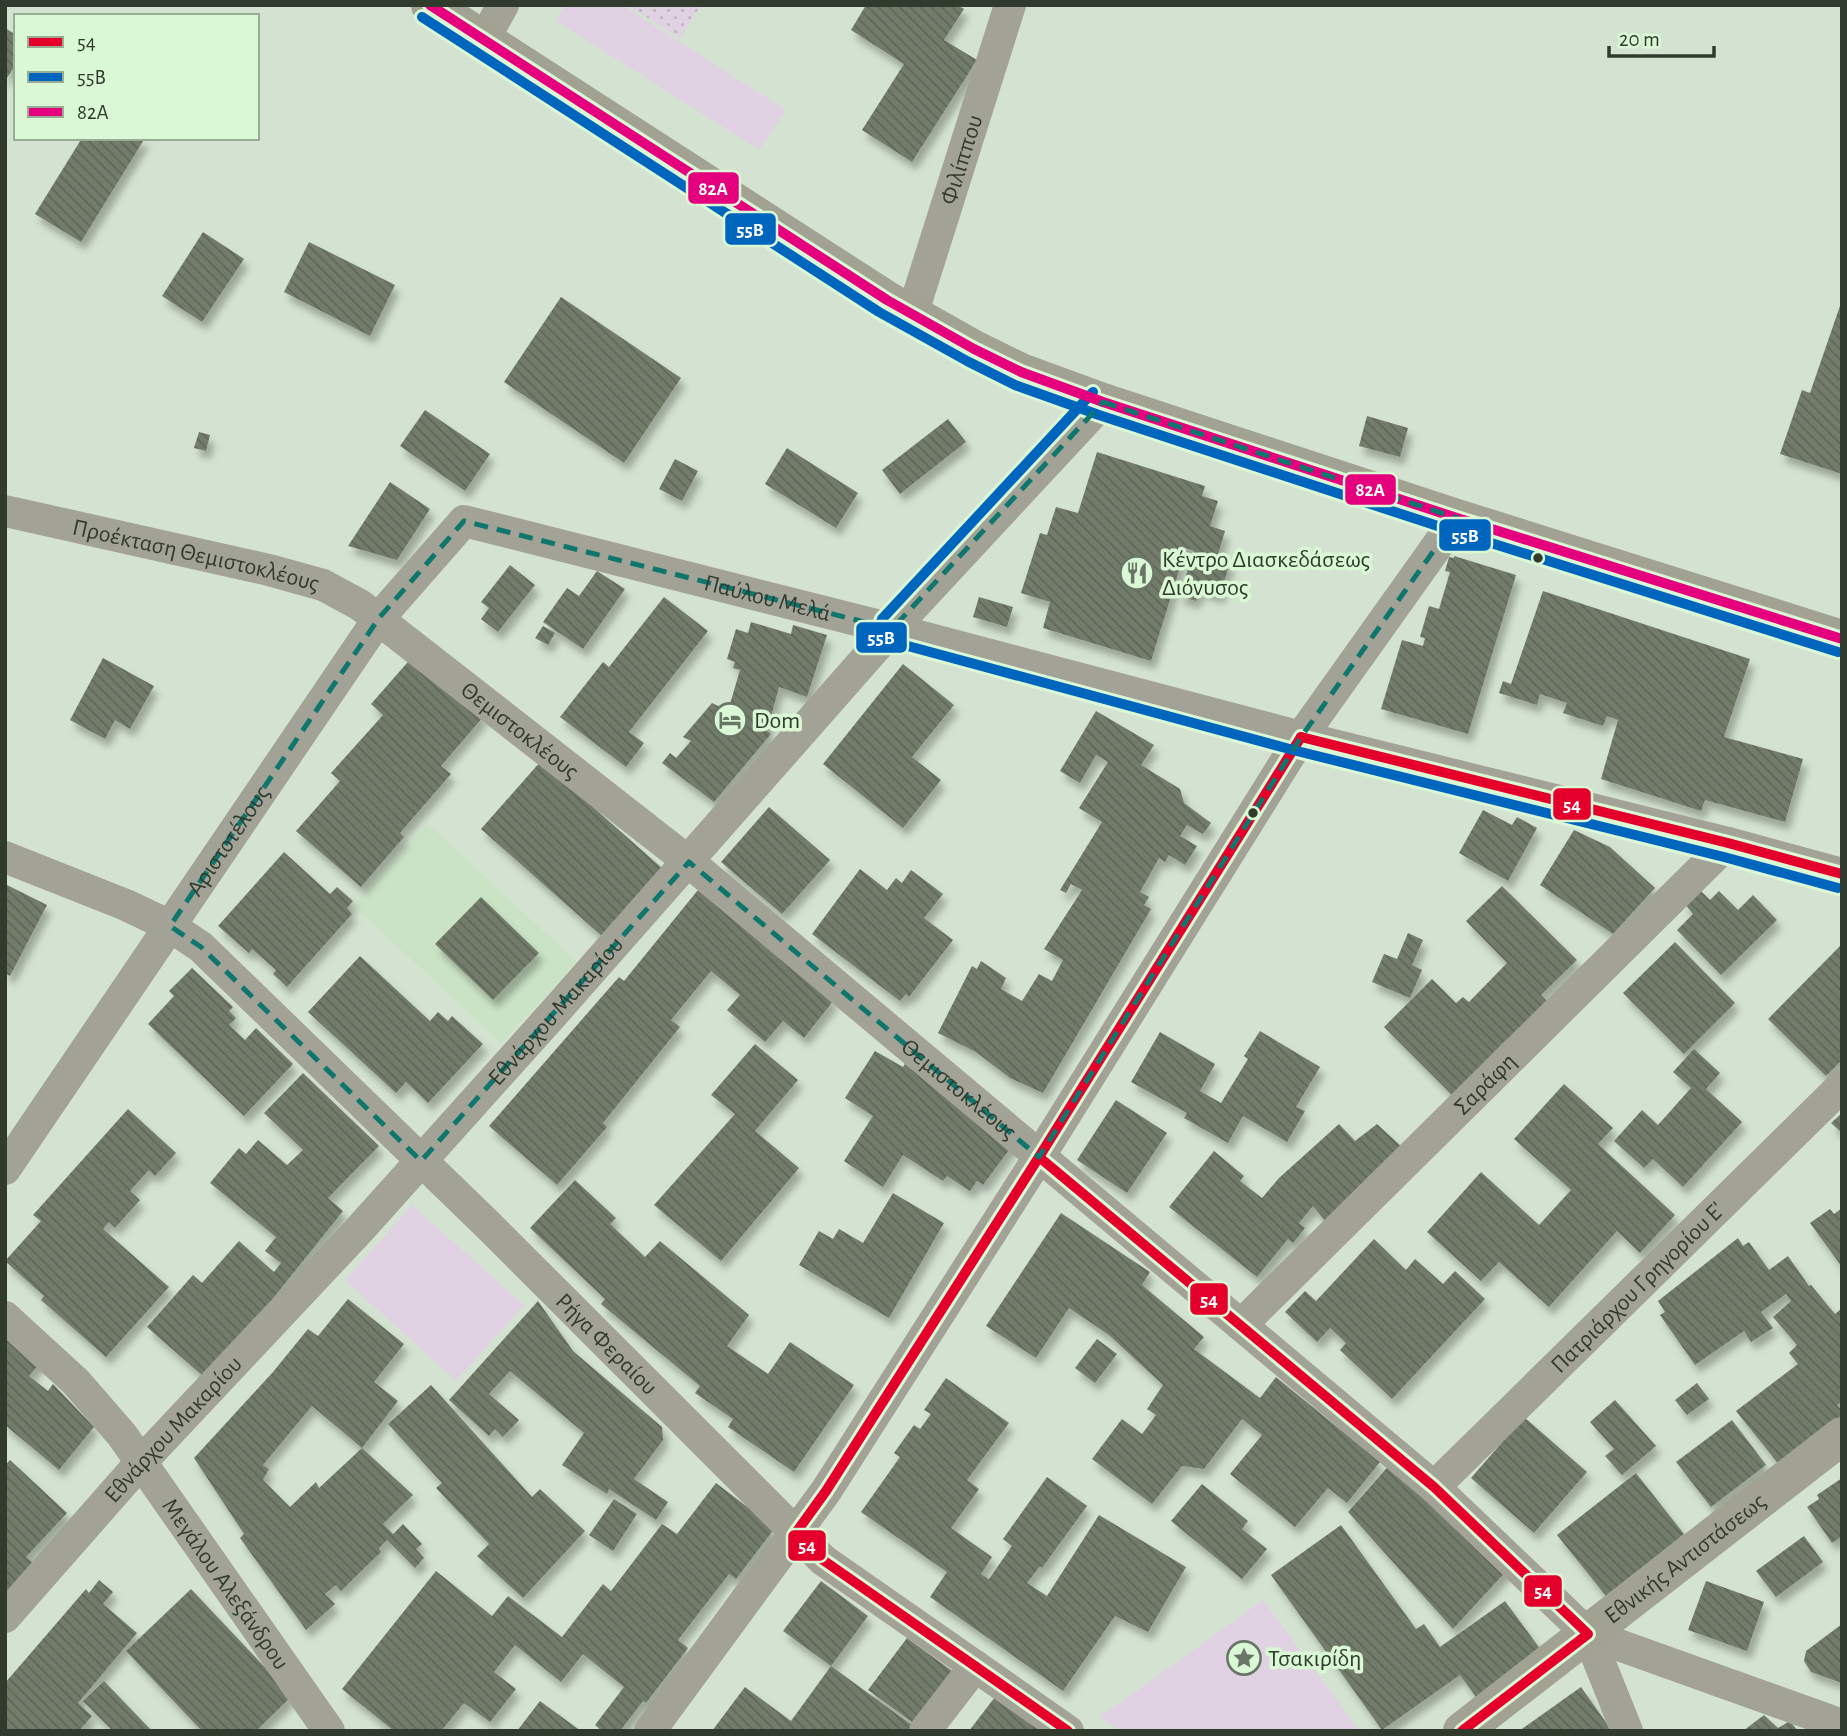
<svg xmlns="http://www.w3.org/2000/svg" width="1847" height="1736" viewBox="0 0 1847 1736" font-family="'Alegreya Sans',sans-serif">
<defs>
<pattern id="park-dots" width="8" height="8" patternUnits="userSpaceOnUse" patternTransform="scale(1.75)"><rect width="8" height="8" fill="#e0d2e2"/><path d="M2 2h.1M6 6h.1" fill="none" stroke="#c0b5c2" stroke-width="1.8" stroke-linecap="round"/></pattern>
<pattern id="building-back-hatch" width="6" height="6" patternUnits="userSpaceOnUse" patternTransform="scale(1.75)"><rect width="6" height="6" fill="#737c6b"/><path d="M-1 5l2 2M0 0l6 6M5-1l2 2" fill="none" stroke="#5f6758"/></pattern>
<filter id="shadow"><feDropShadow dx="4.5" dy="8" stdDeviation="3.5" flood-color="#0004"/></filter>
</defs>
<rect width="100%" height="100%" fill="#d4e3d1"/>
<!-- built -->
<path fill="#cae3c5" d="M428,824L577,962L501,1043L353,905Z"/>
<!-- grass -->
<g fill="#e0d2e2">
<path d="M565,5H622L786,110L759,150L555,20Z"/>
<path d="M412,1205L524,1305L456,1381L345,1280Z"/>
<path d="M1263,1600L1360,1731H1120L1100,1717Z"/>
</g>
<!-- park -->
<path fill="url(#park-dots)" d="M627,5H701L680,38Z"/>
<!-- building -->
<g fill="url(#building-back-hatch)" filter="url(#shadow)">
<path d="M866,5H957L964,9L944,40L977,60L912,162L862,130L904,64L851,30Z"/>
<path d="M5,28L16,35V64L5,81Z"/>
<path d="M82,138H145L81,242L35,214Z"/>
<path d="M203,232L244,259L202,322L162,296Z"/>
<path d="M309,242L395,285L370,336L284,292Z"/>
<path d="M561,297L681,378L624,463L504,382Z"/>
<path d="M1841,303H1842V474L1780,454L1802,390L1810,393Z"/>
<path d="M425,410L490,454L465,491L400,446Z"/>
<path d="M1367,416L1408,428L1400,457L1359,446Z"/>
<path d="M948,419L966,442L900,494L882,470Z"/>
<path d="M199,432L210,435L206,451L194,448Z"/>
<path d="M787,448L858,493L836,528L765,484Z"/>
<path d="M1097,452L1205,486L1202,496L1218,501L1210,526L1225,531L1217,558L1230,562L1220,596L1199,589L1196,601L1179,596L1194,551L1186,548L1151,661L1043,628L1050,602L1021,593L1040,533L1047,535L1056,507L1078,513Z"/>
<path d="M675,459L698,471L682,501L659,489Z"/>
<path d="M390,482L430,509L397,560L348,546Z"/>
<path d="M1454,556L1516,575L1468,734L1381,709L1402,640L1423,646L1425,638L1420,637L1429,606L1439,609L1450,572L1445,571L1449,557L1454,558Z"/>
<path d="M510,565L535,585L498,632L481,619L489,608L481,602Z"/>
<path d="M597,571L625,589L583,649L543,622L567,588L579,596Z"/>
<path d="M1543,591L1750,659L1724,737L1803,759L1785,822L1705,800L1701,811L1601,779L1618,720L1607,716L1603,726L1563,713L1567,703L1540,694L1537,705L1499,693L1503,681L1511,684Z"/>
<path d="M664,597L708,631L629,732L644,743L626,767L560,717L603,662L609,667Z"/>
<path d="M979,597L1013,607L1007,627L973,617Z"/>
<path d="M751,622L791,634L793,625L827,635L807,697L779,687L767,731L771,734L714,802L662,763L670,753L676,758L691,741L683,737L712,703L728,711L740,670L733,668L735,662L727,659L736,629L748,633Z"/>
<path d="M543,626L555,633L548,645L535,638Z"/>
<path d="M414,655L484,716L441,766L451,774L400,833L404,837L361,887L296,831L340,781L331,773L383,715L371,704Z"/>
<path d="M103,658L154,686L130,729L115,720L105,739L70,720Z"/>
<path d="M903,664L954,705L912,757L941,780L903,828L823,764Z"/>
<path d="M1096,711L1154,745L1141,765L1180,789L1184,803L1211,823L1203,834L1187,825L1180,836L1197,846L1185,865L1169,855L1165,862L1159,858L1140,892L1149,897L1144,905L1151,909L1043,1093L1010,1078L976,1052L938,1033L972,966L977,969L981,961L1006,978L1001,989L1022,1001L1039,974L1052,981L1063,960L1044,949L1082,890L1071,884L1066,893L1060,890L1102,822L1079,808L1108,762L1096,755L1080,783L1060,771Z"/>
<path d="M541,761L663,869L603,937L481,829Z"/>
<path d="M769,807L830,860L782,914L721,862Z"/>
<path d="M1483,810L1512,825L1517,817L1537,828L1508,881L1459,853Z"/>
<path d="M1574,830L1610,847L1655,888L1613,934L1540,885Z"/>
<path d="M284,852L330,894L337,887L353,901L347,908L352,914L287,987L273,974L276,970L252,949L249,953L218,926Z"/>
<path d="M860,869L887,890L896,878L902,883L911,870L943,894L924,918L953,940L909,997L906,994L900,1001L812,934Z"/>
<path d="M5,884L47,905L10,976L5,973Z"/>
<path d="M1502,886L1577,960L1541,995L1552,1006L1517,1049L1506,1040L1452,1095L1384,1027L1432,979L1456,1003L1463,997L1469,1002L1507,963L1466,921Z"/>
<path d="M1699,889L1710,900L1719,891L1738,910L1753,895L1777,920L1721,975L1677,930L1693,914L1684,903Z"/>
<path d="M698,890L834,1000L804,1038L783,1021L765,1042L727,1010L740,995L711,971L671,1020L680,1027L603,1123L607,1127L557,1185L489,1126L619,977L624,981Z"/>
<path d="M481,897L539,953L493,1000L435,944Z"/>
<path d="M1408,933L1423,940L1412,965L1422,970L1410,998L1372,982L1384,954L1397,959Z"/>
<path d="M1675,942L1735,1003L1684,1054L1623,993Z"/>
<path d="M1842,944V1060L1826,1076L1768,1019Z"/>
<path d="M360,956L430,1021L438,1012L448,1021L452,1016L483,1044L428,1103L406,1082L396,1093L308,1012Z"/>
<path d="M192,968L233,1007L229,1011L236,1018L229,1025L245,1040L256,1028L293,1064L244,1116L148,1024L174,996L169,991Z"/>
<path d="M1260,1031L1320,1067L1296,1107L1305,1111L1287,1142L1243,1116L1228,1143L1184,1118L1187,1113L1131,1082L1160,1032L1215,1064L1200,1091L1221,1103L1248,1059L1244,1056Z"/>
<path d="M755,1044L798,1080L755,1131L799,1168L721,1261L654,1205L735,1114L711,1095Z"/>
<path d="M1694,1049L1720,1073L1706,1089L1742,1122L1683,1187L1653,1159L1644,1168L1614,1141L1642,1110L1658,1125L1691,1088L1673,1072Z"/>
<path d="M875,1051L903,1067L909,1057L1015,1142L983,1185L977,1181L970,1191L947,1176L943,1181L903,1155L883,1187L844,1161L873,1116L845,1098Z"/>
<path d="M303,1073L379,1146L328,1198L343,1211L251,1326L204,1377L147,1327L193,1275L202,1283L239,1241L274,1272L281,1263L265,1251L276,1237L210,1183L239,1148L246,1154L258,1140L287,1165L303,1150L264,1113Z"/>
<path d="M1564,1084L1613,1128L1598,1144L1675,1215L1640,1253L1617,1231L1549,1307L1499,1262L1481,1281L1427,1232L1481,1172L1539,1225L1571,1190L1514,1139Z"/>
<path d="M1116,1100L1167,1133L1127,1193L1077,1160Z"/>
<path d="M128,1109L176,1153L155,1176L149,1170L130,1191L140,1200L115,1228L109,1222L103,1229L169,1287L106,1357L41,1300L44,1296L5,1261L41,1221L33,1215Z"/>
<path d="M1842,1113V1133L1831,1123Z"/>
<path d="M1339,1124L1355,1141L1377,1124L1403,1148L1327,1223L1313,1206L1299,1223L1305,1228L1293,1243L1288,1239L1257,1277L1169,1207L1214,1151L1244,1176L1240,1181L1262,1198L1279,1178Z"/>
<path d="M575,1180L616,1218L610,1224L645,1257L660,1241L749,1315L727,1346L768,1374L790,1342L854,1385L794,1472L728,1427L733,1419L695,1393L700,1386L601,1304L605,1299L530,1228Z"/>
<path d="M893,1193L944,1223L889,1318L799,1265L819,1231L833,1239L839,1229L863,1243Z"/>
<path d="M1842,1208V1267L1810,1223L1830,1209L1834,1214Z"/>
<path d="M1061,1213L1150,1272L1142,1285L1204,1337L1194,1349L1260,1398L1276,1377L1380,1462L1347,1503L1328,1488L1295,1527L1230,1474L1262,1435L1242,1419L1204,1469L1182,1466L1152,1504L1092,1459L1122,1419L1142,1434L1156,1415L1147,1409L1163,1385L1109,1335L1069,1308L1036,1358L986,1326Z"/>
<path d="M1738,1238L1743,1246L1749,1242L1769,1270L1788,1256L1809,1286L1811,1285L1835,1314L1842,1308V1402L1837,1405L1842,1410V1421L1781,1467L1736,1411L1798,1364L1789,1353L1797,1345L1773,1317L1791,1301L1786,1294L1761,1312L1773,1328L1751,1342L1744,1331L1695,1365L1660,1315L1665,1312L1658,1301Z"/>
<path d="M1374,1239L1406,1270L1415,1259L1443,1284L1455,1271L1485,1299L1392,1399L1340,1350L1346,1343L1330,1328L1317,1342L1285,1312L1305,1291L1316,1301Z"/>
<path d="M348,1299L404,1344L374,1382L398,1401L362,1448L312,1406L263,1465L269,1469L263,1480L290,1507L316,1482L319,1488L362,1448L413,1495L383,1524L393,1534L403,1524L422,1544L416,1549L424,1558L415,1568L387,1540L379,1548L381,1552L341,1591L336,1585L325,1594L335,1604L306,1630L240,1538L244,1534L194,1458L273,1372L308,1329L318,1336Z"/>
<path d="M538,1301L573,1351L662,1427L663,1440L634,1479L668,1502L656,1520L609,1489L607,1494L562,1465L584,1433L510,1371L489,1394L519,1420L503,1437L495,1429L489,1436L449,1400Z"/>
<path d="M5,1326L44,1358L29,1376L48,1391L53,1384L94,1427L59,1470L5,1425Z"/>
<path d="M1097,1339L1117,1354L1095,1383L1075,1368Z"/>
<path d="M946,1378L1009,1423L967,1480L979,1489L951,1528L992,1557L981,1574L989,1579L1012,1546L1003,1539L1047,1477L1087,1506L1042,1568L1040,1566L1027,1583L1047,1596L1099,1515L1186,1567L1148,1632L1115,1616L1063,1691L930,1597L947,1572L861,1512L900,1457L894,1453L914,1425L920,1429L931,1414L924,1410Z"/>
<path d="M1697,1383L1709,1399L1687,1415L1675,1400Z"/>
<path d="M431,1385L532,1497L540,1489L585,1531L523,1598L477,1556L489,1544L436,1488L442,1483L388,1424Z"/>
<path d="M1615,1400L1656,1446L1622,1475L1605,1456L1614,1449L1590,1422Z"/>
<path d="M1524,1417L1587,1472L1534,1533L1471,1478Z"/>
<path d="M1732,1420L1766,1465L1711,1507L1676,1462Z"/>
<path d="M10,1460L67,1513L26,1557L39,1568L5,1604V1465Z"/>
<path d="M1392,1462L1511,1566L1453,1629L1348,1512Z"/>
<path d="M1636,1473L1684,1534L1606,1596L1557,1535Z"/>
<path d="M1842,1478V1536L1832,1543L1807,1507L1819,1499L1817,1495Z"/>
<path d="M716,1483L775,1528L736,1579L729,1574L678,1640L688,1648L646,1703L643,1701L620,1731H602L595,1725L624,1687L583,1654L561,1682L515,1645L494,1672L516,1689L490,1722L464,1703L441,1731H394L342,1689L436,1571L492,1616L508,1596L562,1637L603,1584L611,1591L662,1524L677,1534Z"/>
<path d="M1202,1484L1248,1521L1242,1529L1267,1549L1242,1579L1171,1521Z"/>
<path d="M614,1499L637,1514L613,1551L589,1535Z"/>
<path d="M1341,1525L1416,1629L1424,1624L1440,1647L1505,1601L1541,1650L1476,1697L1460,1675L1382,1730L1271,1575Z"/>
<path d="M1804,1536L1823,1562L1776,1597L1756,1571Z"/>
<path d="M99,1580L113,1592L103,1604L137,1633L78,1703L92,1716L79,1731H5V1683L86,1589L89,1593Z"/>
<path d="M821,1581L868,1616L831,1666L783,1631Z"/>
<path d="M1706,1581L1764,1602L1747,1651L1688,1630Z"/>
<path d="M191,1589L292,1696L256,1731H202L126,1651Z"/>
<path d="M1842,1624V1683L1811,1672L1804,1661L1806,1651Z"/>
<path d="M907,1638L962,1678L923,1730L868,1690Z"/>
<path d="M831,1666L920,1731H712L745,1687L791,1721Z"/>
<path d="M104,1681L152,1731H113L83,1701Z"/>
<path d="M1581,1687L1612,1731H1519Z"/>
<path d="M998,1693L1046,1731H969Z"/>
<path d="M540,1701L581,1731H517Z"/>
<path d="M1764,1715L1778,1728L1790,1721L1798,1731H1743Z"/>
</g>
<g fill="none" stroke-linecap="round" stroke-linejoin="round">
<!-- street -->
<g stroke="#a3a296" stroke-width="32">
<path d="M483,41L503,5"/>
<path id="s1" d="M912,315L1010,5"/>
<path id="s2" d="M5,511L269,570L323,585L360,605L689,862L1434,1487L1588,1634L1842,1725"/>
<path id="s3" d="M5,857L126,905L170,926L201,947L489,1226L823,1560L1068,1731"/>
<path id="s4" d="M5,1169L379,618L464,521L892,629L1301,737L1728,843L1842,874"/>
<path id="s5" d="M5,1317L76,1382L122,1435L329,1731"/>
<path id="s6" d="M1241,1325L1728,843"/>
<path id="s7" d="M1434,1487L1842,1086"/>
<path id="s8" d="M5,1617L142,1461L360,1229L553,1014L892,629L1103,402"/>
<path d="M1588,1634L1627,1731"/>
<path d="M650,1731L826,1491L1039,1157L1301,737L1457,518"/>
<path d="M925,1731L975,1666"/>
</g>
<!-- secondary -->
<g stroke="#a1a292" stroke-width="38">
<path d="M430,5L887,300L974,349L1021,372L1103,402L1457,518L1842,639"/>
<path id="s9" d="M1462,1731L1842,1436"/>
</g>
<!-- bus-1 casing -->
<g stroke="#dbf8d6" stroke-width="16">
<g id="bus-1">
<path d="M1301,737L1728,843L1842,874"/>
<path d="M1039,1157L1434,1487L1588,1634L1462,1731"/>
<path d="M1068,1731L823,1560L795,1534L826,1491L1039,1157L1301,737"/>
</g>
</g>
<!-- bus-2 casing -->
<g stroke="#dbf8d6" stroke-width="16">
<g id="bus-2">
<path d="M422,17L879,312L967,361L1015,385L1099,415L1453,531L1838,652"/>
<path d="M1093,392L882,619L878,630L882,639L1297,751L1724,857L1838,888"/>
</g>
</g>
<!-- bus-3 casing -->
<g stroke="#dbf8d6" stroke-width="16">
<path id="bus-3" d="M430,5L887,300L974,349L1021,372L1103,402L1457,518L1842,639"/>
</g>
<!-- bus-1 -->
<use href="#bus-1" stroke="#e4002b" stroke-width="10"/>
<!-- bus-2 -->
<use href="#bus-2" stroke="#0065bd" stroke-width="10"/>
<!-- bus-3 -->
<use href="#bus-3" stroke="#e5007d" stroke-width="10"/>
</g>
<!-- marked area -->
<path fill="none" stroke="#0f766e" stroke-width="5" stroke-dasharray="14 9" stroke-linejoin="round" d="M1103,402L1457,518L1301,737L1039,1157L689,862L421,1161L201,947L170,926L379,618L464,521L892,629Z"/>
<!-- icons -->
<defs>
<g id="restaurant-ring" transform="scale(1.75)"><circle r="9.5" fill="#dbf8d6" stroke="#697667" stroke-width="1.5"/><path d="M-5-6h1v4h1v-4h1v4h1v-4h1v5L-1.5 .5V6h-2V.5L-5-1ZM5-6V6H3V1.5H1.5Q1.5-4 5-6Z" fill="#697667"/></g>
<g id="hotel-ring" transform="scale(1.75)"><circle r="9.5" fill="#dbf8d6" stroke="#697667" stroke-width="1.5"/><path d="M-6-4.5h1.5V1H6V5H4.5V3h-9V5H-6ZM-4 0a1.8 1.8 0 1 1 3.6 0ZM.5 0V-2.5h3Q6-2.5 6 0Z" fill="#697667"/></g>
<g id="sight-ring" transform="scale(1.75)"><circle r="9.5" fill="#dbf8d6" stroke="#697667" stroke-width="1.5"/><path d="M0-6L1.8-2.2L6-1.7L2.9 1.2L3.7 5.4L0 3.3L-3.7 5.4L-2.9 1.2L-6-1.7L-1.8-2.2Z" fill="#697667"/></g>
</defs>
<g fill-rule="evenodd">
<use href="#restaurant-ring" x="1137" y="573"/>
<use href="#hotel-ring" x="730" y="720"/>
<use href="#sight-ring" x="1244" y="1658"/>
</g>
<!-- markers -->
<g fill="#303b2e" stroke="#dbf8d6" stroke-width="2.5">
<circle cx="1538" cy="558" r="6"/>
<circle cx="1253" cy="813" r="6"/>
</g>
<g text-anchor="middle" stroke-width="7" stroke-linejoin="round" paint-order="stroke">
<!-- street labels -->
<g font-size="24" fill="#303b2e" stroke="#dbf8d6">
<text dy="8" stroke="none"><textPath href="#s1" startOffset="163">Φιλίππου</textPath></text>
<text dy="8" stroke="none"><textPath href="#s2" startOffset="196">Προέκταση Θεμιστοκλέους</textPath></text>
<text dy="8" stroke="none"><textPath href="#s4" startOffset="1108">Παύλου Μελά</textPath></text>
<text dy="8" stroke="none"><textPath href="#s2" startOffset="572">Θεμιστοκλέους</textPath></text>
<text dy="8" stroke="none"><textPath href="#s4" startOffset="397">Αριστοτέλους</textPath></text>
<text dy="8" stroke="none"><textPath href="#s8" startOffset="819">Εθνάρχου Μακαρίου</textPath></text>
<text dy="8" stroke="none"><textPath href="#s6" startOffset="343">Σαράφη</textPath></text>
<text dy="8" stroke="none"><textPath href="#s2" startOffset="1139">Θεμιστοκλέους</textPath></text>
<text dy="8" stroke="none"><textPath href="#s7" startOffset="285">Πατριάρχου Γρηγορίου Ε'</textPath></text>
<text dy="8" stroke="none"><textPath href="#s3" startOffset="784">Ρήγα Φεραίου</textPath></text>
<text dy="8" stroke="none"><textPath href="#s8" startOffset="252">Εθνάρχου Μακαρίου</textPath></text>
<text dy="8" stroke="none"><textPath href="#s9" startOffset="282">Εθνικής Αντιστάσεως</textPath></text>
<text dy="8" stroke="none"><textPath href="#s5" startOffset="348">Μεγάλου Αλεξάνδρου</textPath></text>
</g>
<!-- poi labels -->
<g font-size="24" fill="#303b2e" stroke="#dbf8d6" text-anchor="start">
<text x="1162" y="567">Κέντρο Διασκεδάσεως<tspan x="1162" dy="28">Διόνυσος</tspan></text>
<text x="754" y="728">Dom</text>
<text x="1268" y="1666">Τσακιρίδη</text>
</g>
</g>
<g stroke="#dbf8d6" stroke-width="2.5">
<rect x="687" y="171" width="53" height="34" rx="7" fill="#e5007d"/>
<rect x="724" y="212" width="53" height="34" rx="7" fill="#0065bd"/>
<rect x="1344" y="473" width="53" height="33" rx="7" fill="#e5007d"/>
<rect x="1438" y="518" width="54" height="34" rx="7" fill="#0065bd"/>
<rect x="855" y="621" width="53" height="33" rx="7" fill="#0065bd"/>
<rect x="1552" y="787" width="40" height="34" rx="7" fill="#e4002b"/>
<rect x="1189" y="1282" width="40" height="34" rx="7" fill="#e4002b"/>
<rect x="787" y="1529" width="40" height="33" rx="7" fill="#e4002b"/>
<rect x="1523" y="1574" width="40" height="34" rx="7" fill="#e4002b"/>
</g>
<g font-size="19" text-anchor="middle" font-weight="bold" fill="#fff">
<text x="713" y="195">82Α</text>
<text x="750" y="236">55Β</text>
<text x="1370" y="496">82Α</text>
<text x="1465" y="542">55Β</text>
<text x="881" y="644">55Β</text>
<text x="1572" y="811">54</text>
<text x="1209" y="1306">54</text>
<text x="807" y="1552">54</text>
<text x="1543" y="1597">54</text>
</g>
<!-- border -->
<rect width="1847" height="1736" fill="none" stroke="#303b2e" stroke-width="14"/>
<!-- legend -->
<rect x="14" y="14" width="245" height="126" fill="#dbf8d6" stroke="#97ac93" stroke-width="2"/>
<rect x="28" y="37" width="35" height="10" fill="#e4002b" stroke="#97ac93" stroke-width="2"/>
<text x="77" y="49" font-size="21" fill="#303b2e">54</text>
<rect x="28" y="72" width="35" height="10" fill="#0065bd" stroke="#97ac93" stroke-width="2"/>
<text x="77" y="84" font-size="21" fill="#303b2e">55Β</text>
<rect x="28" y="107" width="35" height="10" fill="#e5007d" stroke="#97ac93" stroke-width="2"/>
<text x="77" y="119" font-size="21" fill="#303b2e">82Α</text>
<!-- scale -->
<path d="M1609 46v10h105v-10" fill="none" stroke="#303b2e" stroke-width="3.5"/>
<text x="1619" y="46" font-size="21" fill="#303b2e" stroke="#dbf8d6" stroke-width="5" paint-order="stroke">20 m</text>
</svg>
